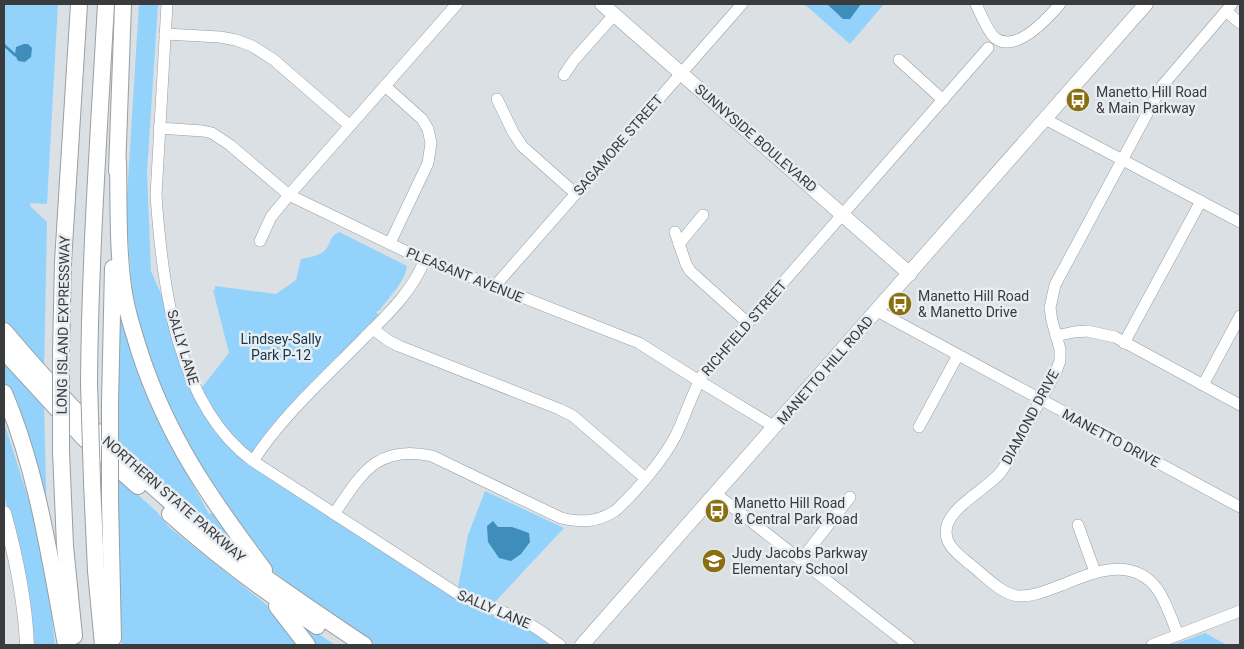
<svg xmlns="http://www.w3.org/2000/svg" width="1244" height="649" viewBox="0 0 1244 649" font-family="Roboto,sans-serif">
<rect width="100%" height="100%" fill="#dae0e4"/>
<!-- green -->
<g fill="#93d3fb">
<path d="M4,4H58L47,204L30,203L31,207L47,222L44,372L4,324Z"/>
<path d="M139,4H158L147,172L151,271L178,333L199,391L229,353L213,290H215V286L276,294L296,280L301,259C310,257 322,256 327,248C332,239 330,237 339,232L407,266C405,282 389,297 380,310L376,312L383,318L253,459L491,615L519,623L551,645H376L314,603L275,573L253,551L220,505L159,388L133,303L126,213Z"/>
<path d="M804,4H884L850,44Z"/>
<path d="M121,318L146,395L162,429L209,514L213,513L231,537L227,541L116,445L118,319Z"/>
<path d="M4,361L44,403L47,526L4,386Z"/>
<path d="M4,422L37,526L48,585L55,645H31L8,509L4,497Z"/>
<path d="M115,474L157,512L169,527L262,601L283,620L303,645H122Z"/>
<path d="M485,491L564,528L495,602L478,597L458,587L468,535Z"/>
<path d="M290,617L307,626L335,645H309Z"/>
<path d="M1205,633L1227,645H1172Z"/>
</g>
<!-- water -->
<g fill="#3f8dba">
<path d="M827,4H861L850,19H843Z"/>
<path d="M24,44H28L32,48L31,57L25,62L18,61L15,55L16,47Z"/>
<path d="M493,521L498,527H512L529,533L530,542L521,554L511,561L499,558L488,542L487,526Z"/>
</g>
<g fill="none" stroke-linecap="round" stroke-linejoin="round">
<!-- stream -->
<path stroke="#3f8dba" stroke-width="2.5" d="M4,45L15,55L18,56"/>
<!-- minor casing -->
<g stroke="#989ea2" stroke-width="12">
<g id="minor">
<path d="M167,4L156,195C162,283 176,405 253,461L461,596C478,604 496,609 513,616C531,623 545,634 560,645"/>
<path d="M976,4C980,13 988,32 995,38C1016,54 1048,18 1060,4"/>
<path d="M1226,11L1240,23"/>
<path d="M165,34L220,37L236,40L252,46L274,60L350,126"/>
<path d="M899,60L943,100"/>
<path d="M564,75L574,60L614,15"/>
<path d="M385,86L422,119L428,129L431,143L428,163L390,243"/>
<path d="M497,99L513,132L522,146L576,194"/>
<path d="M1045,119L1240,222"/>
<path d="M159,128L203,131L212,133L230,145L289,195L405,251L639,343L699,381L775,427"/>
<path d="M675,232L686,264L690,271L748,323"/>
<path d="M260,241L271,217L289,195L457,4"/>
<path d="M679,244L703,215"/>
<path d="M494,287L742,4"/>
<path d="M877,311L1240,507"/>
<path d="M373,329L389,341L399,346L559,409L573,416L645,478"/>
<path d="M1056,336L1074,332L1087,331L1115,337L1240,405"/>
<path d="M1124,343L1201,201"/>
<path d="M1203,385L1240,316"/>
<path d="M919,427L958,355"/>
<path d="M253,461C283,415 326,377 364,338C387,315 413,291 425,259"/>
<path d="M716,494L909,645"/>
<path d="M334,514C362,473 377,444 432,456L561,518C582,523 597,522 615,511C635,493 664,459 676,435C686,415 692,393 703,374L988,48"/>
<path d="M1078,525L1095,572"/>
<path d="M801,560L850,497"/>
<path d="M1178,635C1172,620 1167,604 1158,590C1133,555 1093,572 1062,585C1048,590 1033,597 1018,596C1001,594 984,575 971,565C959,555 942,544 947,526C952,506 985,490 1000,473C1008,463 1014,449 1020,437C1032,416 1043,395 1055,374L1060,361V349L1052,321L1050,308L1055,285L1162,86L1232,4"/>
<path d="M1152,645L1240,611"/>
</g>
</g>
<!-- major casing -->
<g stroke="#989ea2" stroke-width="15">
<g id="major">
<path d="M602,4L910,274"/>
<path d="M4,513C16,556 25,600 27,645"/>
<path d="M582,645L1146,4"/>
</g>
</g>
<!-- highway casing -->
<g stroke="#989ea2" stroke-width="18">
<g id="highway">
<path d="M118,162C119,207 117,254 125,299C128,316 134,333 139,350C167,437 210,498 264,570"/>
<path d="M117,171L123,4"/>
<path d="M4,331C73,413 151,490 236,556C277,587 321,616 364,645"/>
<path d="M4,351L84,438L138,486"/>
<path d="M61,353L63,262L79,4"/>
<path d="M89,383C90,256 99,130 106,4"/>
<path d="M4,393C38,473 50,560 66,645"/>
<path d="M110,403L113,268"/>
<path d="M61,451L65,546L74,636"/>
<path d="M92,482L96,571L103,645"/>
<path d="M110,500L113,638"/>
<path d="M170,514C216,555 265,592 317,626"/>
<path d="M277,606L307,645"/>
</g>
</g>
<!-- minor -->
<use href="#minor" stroke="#fff" stroke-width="11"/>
<!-- major -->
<use href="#major" stroke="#fff" stroke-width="14"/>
<!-- highway -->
<use href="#highway" stroke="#fff" stroke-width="16"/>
<!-- highway-bridge casing -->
<g stroke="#989ea2" stroke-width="18" stroke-linecap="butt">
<g id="highway-bridge">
<path d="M61,353V451"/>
<path d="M89,383L92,482"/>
<path d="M110,403V500"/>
</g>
</g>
<!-- highway-bridge -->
<use href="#highway-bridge" stroke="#fff" stroke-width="16"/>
</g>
<!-- icons -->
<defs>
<g id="bus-disc" transform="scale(1.25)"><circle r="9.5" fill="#896f0f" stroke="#e7edf1"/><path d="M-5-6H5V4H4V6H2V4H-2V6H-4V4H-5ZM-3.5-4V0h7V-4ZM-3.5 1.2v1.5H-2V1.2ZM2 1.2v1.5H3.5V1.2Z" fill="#fff"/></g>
<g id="school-disc" transform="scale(1.25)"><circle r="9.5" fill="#896f0f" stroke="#e7edf1"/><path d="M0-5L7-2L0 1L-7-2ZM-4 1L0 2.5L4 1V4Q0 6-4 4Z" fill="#fff"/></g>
</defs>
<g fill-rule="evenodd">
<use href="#bus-disc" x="1078" y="100"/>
<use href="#bus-disc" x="900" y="304"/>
<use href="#bus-disc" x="717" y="511"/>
<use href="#school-disc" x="714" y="561"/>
</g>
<g text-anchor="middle" stroke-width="5" stroke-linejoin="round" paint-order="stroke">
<!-- poi labels -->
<g font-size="14" fill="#393b3d" stroke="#e7edf1" text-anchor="start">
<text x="1096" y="97">Manetto Hill Road<tspan x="1096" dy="16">&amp; Main Parkway</tspan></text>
<text x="918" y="301">Manetto Hill Road<tspan x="918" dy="16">&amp; Manetto Drive</tspan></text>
<text x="734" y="508">Manetto Hill Road<tspan x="734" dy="16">&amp; Central Park Road</tspan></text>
<text x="732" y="558">Judy Jacobs Parkway<tspan x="732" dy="16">Elementary School</tspan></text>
</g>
<!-- street labels -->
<g font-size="14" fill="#393b3d" stroke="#e7edf1">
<text transform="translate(756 138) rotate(41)" y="5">SUNNYSIDE BOULEVARD</text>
<text transform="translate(618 145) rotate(-49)" y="5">SAGAMORE STREET</text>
<text transform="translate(465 275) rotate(22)" y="5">PLEASANT AVENUE</text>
<text transform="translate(63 325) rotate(-89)" y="5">LONG ISLAND EXPRESSWAY</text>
<text transform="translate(744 328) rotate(-49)" y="5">RICHFIELD STREET</text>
<text transform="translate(183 347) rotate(73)" y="5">SALLY LANE</text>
<text transform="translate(825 370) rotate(-49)" y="5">MANETTO HILL ROAD</text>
<text transform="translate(1030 417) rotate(-62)" y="5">DIAMOND DRIVE</text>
<text transform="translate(1111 438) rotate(28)" y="5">MANETTO DRIVE</text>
<text transform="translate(174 499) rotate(41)" y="5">NORTHERN STATE PARKWAY</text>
<text transform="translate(494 609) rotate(23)" y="5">SALLY LANE</text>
</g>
<!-- park labels -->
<g font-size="14" fill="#143649" stroke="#e7edf1">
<text x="281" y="344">Lindsey-Sally<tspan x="281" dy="16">Park P-12</tspan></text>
</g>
</g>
<!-- border -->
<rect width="1244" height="649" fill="none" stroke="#393b3d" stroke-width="10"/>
</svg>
